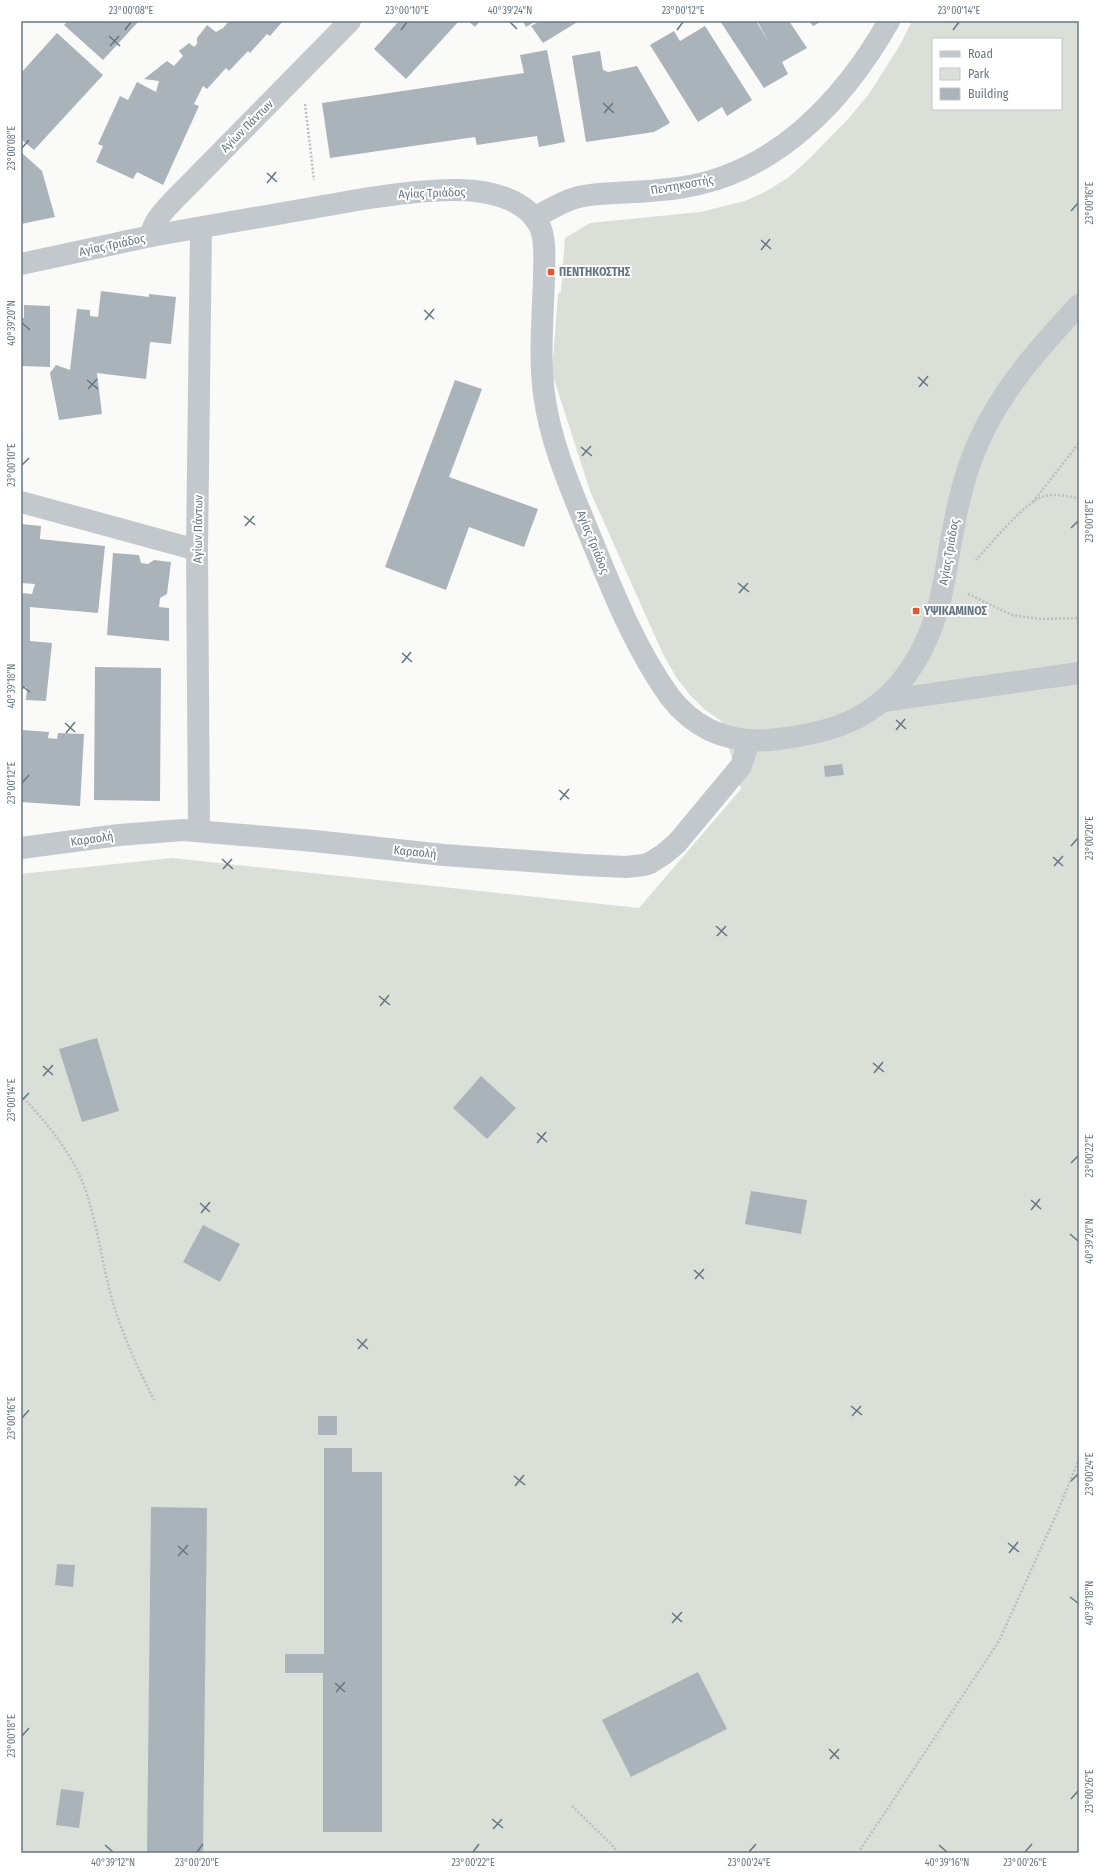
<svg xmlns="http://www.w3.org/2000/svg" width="1100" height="1874" viewBox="0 0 1100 1874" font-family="'Fira Sans Condensed',sans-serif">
<rect width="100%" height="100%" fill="#fafaf8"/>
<!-- green -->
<path fill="#dadfd7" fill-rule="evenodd" d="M912,21H1079V1853H21V874L172,858L639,908L741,789L721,721L704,709L690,695L676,677L663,654L590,491L552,373L558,293L561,292L565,238L590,223L700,212L745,201L765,192L789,177L809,159L848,119L869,94L900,45ZM933,39H1061V109H933Z"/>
<!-- building -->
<g fill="#aab3b9">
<path d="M68,21H139L103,60L64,25Z"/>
<path d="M229,21H283L270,36L267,34L250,53L248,51L229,71L226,68L207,89L203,86L194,104L199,106L163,185L137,172L133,179L96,162L103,146L98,144L120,96L128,100L137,82L156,92L159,81L144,79L167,61L174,66L183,56L179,51L189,43L194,47L197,44V38L207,25L216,32L223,28Z"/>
<path d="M399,21H459L406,79L374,49Z"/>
<path d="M468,21H480L475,27Z"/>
<path d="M523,21H536L526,27Z"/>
<path d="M540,21H579L543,43L531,26Z"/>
<path d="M720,21H756L769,42L757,21H789L807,48L782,62L788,74L764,88Z"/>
<path d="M809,21H822L813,26Z"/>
<path d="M705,26L752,100L727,116L722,107L698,122L650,45L674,31L680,41Z"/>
<path d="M57,33L103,75L34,150L21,139V73Z"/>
<path d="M547,50L565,142L539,147L537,136L477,145L475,137L330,158L322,103L524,73L520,55Z"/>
<path d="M600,51L603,70L608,72L637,66L670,123L654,132L586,142L572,56Z"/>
<path d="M21,152L42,171L55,217L21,224Z"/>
<path d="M101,291L149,297V294L176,297L171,344L150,342L146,379L97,373L102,414L59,420L50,373L56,365L70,370L77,309L90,310V316L98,317Z"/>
<path d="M24,305L50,306V367L21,366V318H24Z"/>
<path d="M455,380L482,389L449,477L538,509L524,547L469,527L446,590L385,567Z"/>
<path d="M21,524L41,526L40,539L105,546L98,613L30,607V641L52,643L46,701L26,700L27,687L21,690V593L32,594L35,584L21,583Z"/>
<path d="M113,553L139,555L141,563L148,564L154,560L171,562L167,594L160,598L159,607L169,608V641L107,635Z"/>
<path d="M95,667L161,668L160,801L94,800Z"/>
<path d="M23,730L49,732L48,738L57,739L58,733L84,734L80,806L21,802V756Z"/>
<path d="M842,764L844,775L825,777L824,766Z"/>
<path d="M97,1038L119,1111L82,1122L59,1049Z"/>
<path d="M481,1076L516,1108L487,1139L453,1108Z"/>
<path d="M751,1191L807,1200L801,1234L745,1224Z"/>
<path d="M203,1225L240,1244L220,1282L183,1262Z"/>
<rect x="318" y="1416" width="19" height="19"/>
<path d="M324,1448H352V1472H382V1832H323V1673H285V1654H324Z"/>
<path d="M151,1507L207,1508L203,1853H147Z"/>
<path d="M57,1564L75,1565L73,1587L55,1585Z"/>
<path d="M698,1672L727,1729L631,1777L602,1720Z"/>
<path d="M61,1789L84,1792L79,1828L56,1825Z"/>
</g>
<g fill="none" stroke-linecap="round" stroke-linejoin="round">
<!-- path -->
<g stroke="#bbbfc2" stroke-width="2.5" stroke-dasharray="2 2" stroke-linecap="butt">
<path d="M305,104L314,180"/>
<path d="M1033,502L1079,443"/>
<path d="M976,560C990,545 1026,500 1045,496C1056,493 1068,497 1079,498"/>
<path d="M968,594L1012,615L1040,619L1079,618"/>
<path d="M21,1095C42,1118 63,1142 77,1170C93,1201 100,1250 108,1284C118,1326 135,1362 154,1400"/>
<path d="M572,1806L614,1847L617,1853"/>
<path d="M858,1853L999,1641L1057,1513L1079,1459"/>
</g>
<!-- street -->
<g stroke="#c3c8cc" stroke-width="22">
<path d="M534,218C547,211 561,202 575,198C588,194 601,194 614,193C635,192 657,191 678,188C774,175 843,102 889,21"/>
<path d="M151,236C153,222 162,213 172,202L350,21"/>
<path d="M21,264L151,236L369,198C414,192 492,178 529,212C534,216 538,223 541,229C546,244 544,261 544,277C543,315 539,355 544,394C550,441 570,487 588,531C611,587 634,647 670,697C698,733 735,745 779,739C801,736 825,732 846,723C906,698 935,637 945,576C953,530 959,486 978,443C1001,390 1040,347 1079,305"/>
<path d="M21,502L197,550"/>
<path d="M883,701L1079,673"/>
<path d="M199,830L197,550L201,228"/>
<path d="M21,848L119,835L183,830L314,841L444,855L584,865L626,867L644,865L650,863L664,854L677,843L741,766L749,741"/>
</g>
</g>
<!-- ticks -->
<path fill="none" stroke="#657683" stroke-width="1.5" d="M510,22L517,29M125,30L131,22M401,30L407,22M677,30L683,22M953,30L959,22M109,36L120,46M110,46L119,36M603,103L614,113M604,113L613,103M22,148L29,140M267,173L277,182M267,183L276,172M1071,211L1078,203M761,240L771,249M761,250L770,239M424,310L434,319M425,320L434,309M22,323L30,330M918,377L928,386M87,380L98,389M919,387L928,376M88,389L97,379M581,447L592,456M582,456L591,446M22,465L29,458M244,516L255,525M245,526L254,516M1071,528L1078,521M738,583L749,592M739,593L748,583M402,653L412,662M402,663L411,652M22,686L30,692M896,720L906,729M65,723L75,732M896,730L905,719M66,733L75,722M22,783L29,775M559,790L569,799M560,800L569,789M1071,846L1078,838M1053,857L1063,866M222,859L233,869M1054,866L1063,856M223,869L232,859M716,926L727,936M717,936L726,926M379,996L390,1005M380,1006L389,995M873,1063L884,1072M43,1066L53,1075M874,1073L883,1062M43,1076L53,1065M22,1100L29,1093M537,1133L547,1142M537,1143L546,1132M1071,1163L1078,1156M1031,1200L1041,1209M200,1203L210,1212M1031,1210L1040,1199M201,1213L210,1202M1070,1234L1078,1241M694,1270L704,1279M695,1279L704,1269M357,1339L368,1349M358,1349L367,1339M851,1406L862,1415M852,1416L861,1406M22,1418L29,1410M514,1476L525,1485M1071,1481L1078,1474M515,1486L524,1475M1008,1543L1019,1552M178,1546L188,1555M1009,1553L1018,1542M178,1556L188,1545M1070,1597L1078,1603M672,1613L682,1622M672,1623L682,1612M335,1683L345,1692M336,1692L345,1682M22,1736L29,1728M829,1749L839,1759M830,1759L839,1749M1071,1799L1078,1791M492,1819L503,1828M493,1829L502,1819M105,1845L113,1852M939,1845L947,1852M197,1852L203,1844M473,1852L479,1844M749,1852L756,1844M1025,1852L1032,1844"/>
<!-- markers -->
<g fill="#e4572e" stroke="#fff" stroke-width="1.5">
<rect x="547" y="268" width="8" height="8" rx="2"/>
<rect x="912" y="607" width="8" height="8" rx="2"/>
</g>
<g text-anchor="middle" stroke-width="4" stroke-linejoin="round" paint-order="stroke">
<!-- street labels -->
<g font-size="12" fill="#657683" stroke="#fff">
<text transform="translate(247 126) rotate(-45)" y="4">Αγίων Πάντων</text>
<text transform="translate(682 185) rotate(-10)" y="4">Πεντηκοστής</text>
<text transform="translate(432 193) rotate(-2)" y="4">Αγίας Τριάδος</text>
<text transform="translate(112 245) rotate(-12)" y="4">Αγίας Τριάδος</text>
<text transform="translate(198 529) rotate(-89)" y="4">Αγίων Πάντων</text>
<text transform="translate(593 542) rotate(68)" y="4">Αγίας Τριάδος</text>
<text transform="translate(949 552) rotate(-80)" y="4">Αγίας Τριάδος</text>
<text transform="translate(92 839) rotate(-8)" y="4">Καραολή</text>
<text transform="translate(415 852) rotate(6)" y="4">Καραολή</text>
</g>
<!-- poi labels -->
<g font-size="12" font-weight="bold" fill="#657683" stroke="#fff" text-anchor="start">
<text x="559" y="276">ΠΕΝΤΗΚΟΣΤΗΣ</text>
<text x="924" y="615">ΥΨΙΚΑΜΙΝΟΣ</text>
</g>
</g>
<!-- border -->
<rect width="1100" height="1874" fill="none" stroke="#ffffff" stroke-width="44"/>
<!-- legend -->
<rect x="932" y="38" width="130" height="72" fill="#ffffff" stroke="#c1c8cd"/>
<rect x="940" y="51" width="20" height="6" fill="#c3c8cc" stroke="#c1c8cd"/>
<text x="968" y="58" font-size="12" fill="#657683">Road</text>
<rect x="940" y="68" width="20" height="12" fill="#dadfd7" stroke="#c1c8cd"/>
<text x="968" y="78" font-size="12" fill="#657683">Park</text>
<rect x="940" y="88" width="20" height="12" fill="#aab3b9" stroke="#c1c8cd"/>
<text x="968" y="98" font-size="12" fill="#657683">Building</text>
<rect x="22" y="22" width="1056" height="1830" fill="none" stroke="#657683" stroke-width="1.5"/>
<g font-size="10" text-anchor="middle" fill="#657683">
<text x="131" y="14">23°00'08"E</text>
<text x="407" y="14">23°00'10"E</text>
<text x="510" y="14">40°39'24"N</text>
<text x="683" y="14">23°00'12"E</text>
<text x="959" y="14">23°00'14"E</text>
<text transform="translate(11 148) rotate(-90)" y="4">23°00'08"E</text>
<text transform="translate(1089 203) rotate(-90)" y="4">23°00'16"E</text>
<text transform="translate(11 323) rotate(-90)" y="4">40°39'20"N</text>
<text transform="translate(11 465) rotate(-90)" y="4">23°00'10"E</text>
<text transform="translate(1089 521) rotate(-90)" y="4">23°00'18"E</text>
<text transform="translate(11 686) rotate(-90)" y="4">40°39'18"N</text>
<text transform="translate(11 783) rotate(-90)" y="4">23°00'12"E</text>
<text transform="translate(1089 838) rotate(-90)" y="4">23°00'20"E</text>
<text transform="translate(11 1100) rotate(-90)" y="4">23°00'14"E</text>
<text transform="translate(1089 1156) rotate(-90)" y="4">23°00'22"E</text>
<text transform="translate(1089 1241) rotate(-90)" y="4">40°39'20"N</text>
<text transform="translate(11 1418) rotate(-90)" y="4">23°00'16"E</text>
<text transform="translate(1089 1474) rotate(-90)" y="4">23°00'24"E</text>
<text transform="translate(1089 1603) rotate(-90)" y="4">40°39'18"N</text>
<text transform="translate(11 1736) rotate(-90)" y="4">23°00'18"E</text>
<text transform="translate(1089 1791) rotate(-90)" y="4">23°00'26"E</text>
<text x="113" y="1866">40°39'12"N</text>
<text x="197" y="1866">23°00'20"E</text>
<text x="473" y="1866">23°00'22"E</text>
<text x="749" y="1866">23°00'24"E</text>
<text x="947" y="1866">40°39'16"N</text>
<text x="1025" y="1866">23°00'26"E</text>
</g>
</svg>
